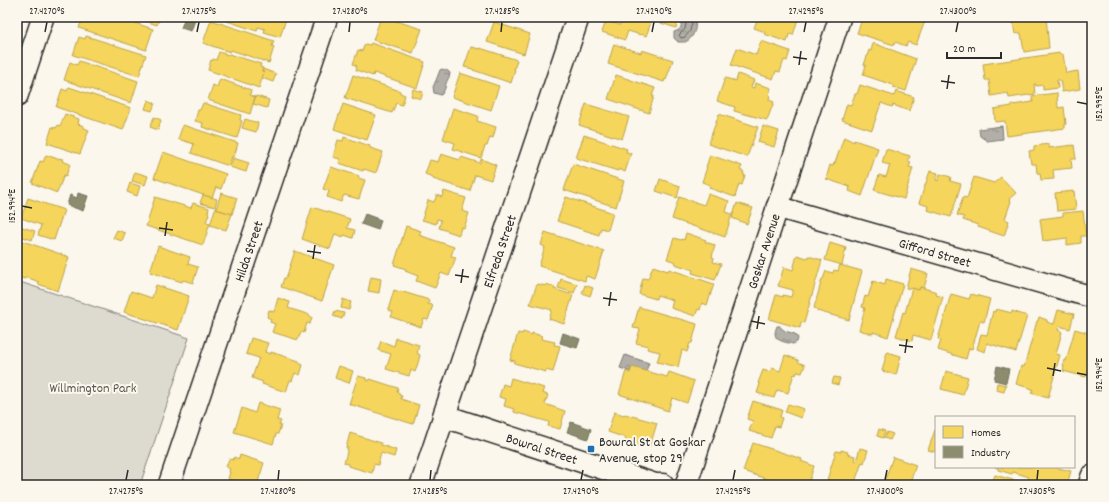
<svg xmlns="http://www.w3.org/2000/svg" width="1109" height="502" viewBox="0 0 1109 502" font-family="Dekko,sans-serif">
<defs>
<pattern id="water-ripples" width="26" height="14" patternUnits="userSpaceOnUse"><rect width="26" height="14" fill="#b1afa7"/><path d="M2 4q2-2 4 0t4 0M15 11q2-2 4 0t4 0" fill="none" stroke="#908f88"/></pattern>
</defs>
<rect width="100%" height="100%" fill="#fbf7ec"/>
<filter id="ink" filterUnits="userSpaceOnUse"><feTurbulence type="fractalNoise" baseFrequency=".025" numOctaves="2"/><feDisplacementMap in="SourceGraphic" scale="8" xChannelSelector="R" yChannelSelector="G"/><feConvolveMatrix kernelMatrix="1 2 1 2 8 2 1 2 1" color-interpolation-filters="sRGB"/></filter>
<g filter="url(#ink)">
<!-- green -->
<path fill="#dddad0" stroke="#84827e" d="M17,281L189,338L140,485H17Z"/>
<!-- water -->
<g fill="url(#water-ripples)" stroke="#7b7a75">
<path d="M685,17L694,18C698,25 694,39 685,42C683,42 681,42 678,42L674,38V32C680,30 682,28 681,22Z"/>
<path d="M442,69L448,71L450,73C450,75 449,77 448,79C444,86 447,88 441,95L434,93L433,87L437,78L440,70Z"/>
<path d="M1002,126L1003,139L987,141L980,136L979,129Z"/>
<path d="M777,326H780V327L785,331L795,334L798,338L797,342L793,344C780,341 771,340 777,326Z"/>
<path d="M625,355L649,363L644,376L620,368Z"/>
</g>
<!-- homes -->
<g fill="#f6d55c" stroke="#b9a24d">
<path d="M83,17H117L153,29L146,50L79,28Z"/>
<path d="M133,17H160L157,25Z"/>
<path d="M215,17H285L284,18L286,19L280,37L264,32L265,29L258,27L257,31Z"/>
<path d="M381,17H393L397,18L396,21L422,29L413,53L373,40Z"/>
<path d="M623,17H679L676,28L652,20L646,36L641,34V35L628,31L625,40L602,32L606,21L620,25Z"/>
<path d="M758,17H793L798,19L793,35L789,34L787,42L764,34L765,32L754,28Z"/>
<path d="M863,17H867L876,20V17H916L925,21L916,45L908,42L906,46L895,42L894,45L857,33Z"/>
<path d="M1012,17H1046L1049,48L1024,52L1021,33L1015,34Z"/>
<path d="M211,20L274,41L272,46L274,47L269,63L231,50L230,52L203,43Z"/>
<path d="M494,22L530,34L524,54L487,42Z"/>
<path d="M86,36L146,55L139,76L73,55L79,37L85,39Z"/>
<path d="M761,41L790,51L787,61L784,60L780,72L776,71L773,79L731,65L737,48L756,55Z"/>
<path d="M371,43L425,62L417,88L374,73L373,76L356,70L357,66L353,64L358,50L362,51L365,44L370,45Z"/>
<path d="M873,43L916,59L906,91L893,87V85L863,75L866,65H864L869,50L871,51Z"/>
<path d="M614,44L641,53L642,50L673,60L666,80L665,79L664,82L608,64Z"/>
<path d="M471,47L480,49V48L517,60L514,70H515L511,83L473,70V69L464,67Z"/>
<path d="M219,52L228,55L229,54L261,64L260,67L263,68L262,71L264,72L259,88L208,70L211,60L212,61L213,59L216,60Z"/>
<path d="M1060,53V55L1063,54L1066,73L1078,71L1080,89L1062,92L1060,80H1057L1058,88L1043,90V85L1036,86V84H1034L1035,94L1009,98L1008,93L991,96L989,80H985L983,64Z"/>
<path d="M79,61L138,81L131,103L64,80L70,62L77,65Z"/>
<path d="M263,69L276,74L273,82L262,78L264,72L262,71Z"/>
<path d="M460,73L499,86L491,110L452,97Z"/>
<path d="M738,74L754,80L751,87L754,88L755,83L771,88L769,95H770L769,100L774,102L767,120L734,111L735,107L717,101L725,78L736,81Z"/>
<path d="M353,75L400,91V93L405,95L402,105L396,103L392,113L345,98Z"/>
<path d="M616,75L655,88L652,96H654L649,113L608,99Z"/>
<path d="M220,79L251,90L250,95L255,97L250,114L208,100L213,85L217,87Z"/>
<path d="M860,85L894,96L896,91L914,97L909,111L893,105L892,107L881,103L872,130L842,120L847,104L851,105L855,94H857Z"/>
<path d="M69,87L131,108L123,130L56,107L62,89L67,91Z"/>
<path d="M413,89L423,92L421,99L411,96Z"/>
<path d="M1057,93L1058,108L1064,107L1066,124H1065V128L1007,136L1005,121L995,122L994,109L1012,106V105L1033,102L1032,96Z"/>
<path d="M256,96L269,100L267,108L253,104Z"/>
<path d="M148,100L155,103L152,111L145,109Z"/>
<path d="M203,103L241,115L240,120L242,121L237,138L202,127L203,123L195,121L198,110H200Z"/>
<path d="M343,104L376,115L367,140L334,129Z"/>
<path d="M586,104L629,117L622,139L579,125Z"/>
<path d="M453,108L478,116L477,121L496,127L493,138L490,137L487,146H485L481,158L453,149L455,143L443,139Z"/>
<path d="M65,114L79,119L78,124L84,126V128L89,130L80,154L47,143L52,127L56,128L58,125L60,126Z"/>
<path d="M719,114L758,127L747,157L708,144Z"/>
<path d="M154,117L161,120L158,130L150,127Z"/>
<path d="M245,119L258,123L256,132L242,128Z"/>
<path d="M183,125L238,143L234,157L232,156L229,166L191,153L194,144L178,139Z"/>
<path d="M763,126L779,131L774,147L758,142Z"/>
<path d="M584,135L627,149L626,152L631,153L625,172L619,169L618,171L576,158Z"/>
<path d="M344,137L370,146V148L383,152L376,173L364,169L363,171L339,163L340,159L333,157L338,140L343,141Z"/>
<path d="M844,137L854,142V140L878,148L862,196L849,191L850,187L826,179L830,165L833,166L834,163H835Z"/>
<path d="M1049,144V148L1074,145L1076,159H1071L1072,168L1053,170L1054,179L1041,180L1040,173H1037L1036,164H1031L1029,151L1034,150V146Z"/>
<path d="M886,149L910,156L908,161L911,162L909,167L913,168L904,199L874,190L879,175L886,177L890,165L882,163Z"/>
<path d="M163,152L226,174L221,189L216,187L212,198L154,178Z"/>
<path d="M441,154L460,160L461,157L480,163L481,159L496,165L491,180L475,175L470,191L433,179V177L425,174L430,160L438,162Z"/>
<path d="M46,155L58,159V158L63,159L62,161L70,164L66,176L64,175L57,193L32,183L40,161L43,162Z"/>
<path d="M710,155L742,166L740,170L744,172L743,174L745,175L742,185L739,184L735,197L709,188L710,185L702,182L707,167H706Z"/>
<path d="M233,158L249,163L246,172L230,167Z"/>
<path d="M573,164L624,181L616,207L564,190Z"/>
<path d="M331,167L359,176L358,178L365,180L359,199L344,195L341,202L327,197L329,191L323,189Z"/>
<path d="M930,171L938,173L936,180L938,181L940,174L951,177L950,181L961,184L951,217L927,210L928,206L919,203Z"/>
<path d="M135,172L148,176L145,185L132,181Z"/>
<path d="M974,177L994,183L1001,177L1016,193L1009,199L1011,201L1005,219L1009,221L1004,236L978,227V225L963,220L964,217L957,215L963,197L967,198Z"/>
<path d="M660,179L680,186L677,198L656,191Z"/>
<path d="M130,183L140,186L137,196L127,192Z"/>
<path d="M444,191L466,198L462,211L469,213L464,228L461,227L459,235L439,228L441,220L437,219L436,224L422,220L428,200L434,202L437,195L442,197Z"/>
<path d="M1074,191L1076,209L1057,211L1055,193Z"/>
<path d="M221,193L237,198L232,214L216,209Z"/>
<path d="M708,194L729,201L726,212L732,214L725,237L672,219L679,197L704,205Z"/>
<path d="M203,195L217,199L215,207L200,203Z"/>
<path d="M155,197L191,208L193,203L209,208L208,213L209,214L206,222L210,223L203,245L146,226Z"/>
<path d="M566,197L613,213L608,230L601,228L599,235L557,221Z"/>
<path d="M28,198L64,210L54,240L38,235L41,225L21,218Z"/>
<path d="M737,203L753,208L747,224L732,218Z"/>
<path d="M312,207L350,219L347,228L355,230L353,238L344,235L343,237L335,234L330,249L302,239Z"/>
<path d="M215,209L232,214L226,230L210,225Z"/>
<path d="M1083,211L1086,236H1081V243L1067,245V238L1043,241L1040,219L1063,216V213Z"/>
<path d="M19,226L35,231L32,240L17,235Z"/>
<path d="M406,226L421,231L419,235L454,247L451,256L456,257L449,276L441,273L435,288L416,281L418,276L405,271L406,269L394,265Z"/>
<path d="M117,230L125,233L122,241L113,238Z"/>
<path d="M545,232L604,251L595,279L586,276L585,281L539,266L545,247L541,245Z"/>
<path d="M686,233L706,240L705,242L715,245L712,257L714,258L713,262L721,264L715,280L692,273L693,270L675,264L676,262L667,259L674,238L681,240L682,239L684,240Z"/>
<path d="M17,239L69,257L58,291L38,284L39,282L26,277L25,279L17,277Z"/>
<path d="M830,243L846,248L842,265L825,260Z"/>
<path d="M158,246L190,257L188,264L198,267L193,283L183,280L182,282L150,272Z"/>
<path d="M295,251L334,265L322,301L281,287L284,278H286Z"/>
<path d="M797,255L807,258L808,256L822,260L804,323L801,322L800,328L769,319L776,295L783,297V295L791,297L793,290L778,286L784,267L793,270Z"/>
<path d="M840,265L862,271L849,320L817,311V309L814,308L822,279H823L826,271L833,273L834,270L838,271Z"/>
<path d="M653,266L668,271L669,269L714,284L707,305L702,303L700,310L698,309L695,316L671,308L673,300L657,295L656,299L639,294L643,278L648,279Z"/>
<path d="M911,269L928,274L924,288L920,287L919,290L906,288Z"/>
<path d="M371,277L381,279L379,293L368,291Z"/>
<path d="M561,279L577,284L574,293L558,288Z"/>
<path d="M886,279L903,284L888,337L873,332V334L859,330L865,308L862,307L865,296L868,297L873,281L885,285Z"/>
<path d="M537,284L546,286V284L555,287L554,289L573,295L564,324L549,319L552,310L530,304Z"/>
<path d="M156,285L189,296L178,330L124,312L131,291L152,298Z"/>
<path d="M585,285L593,288L590,296L582,293Z"/>
<path d="M920,287L937,292L936,295L943,297L931,340L913,335L912,341L896,336L903,312L905,313L912,288L919,290Z"/>
<path d="M394,290L400,292V291L429,300L428,304L433,305L428,320L424,319L421,327L391,317L393,312L388,310Z"/>
<path d="M951,294L969,299L971,294L990,299L984,322L980,321L972,349L969,348L966,359L938,350L941,340L938,339Z"/>
<path d="M278,298L290,302L288,308L310,315L309,316L312,317L310,324L307,323L304,333L301,332L298,340L272,332L275,324L270,322L271,319L267,317L269,310L274,312Z"/>
<path d="M343,299L351,302L349,310L341,308Z"/>
<path d="M639,307L697,324L692,343H690L687,352L682,350L678,367L657,362L660,352L647,349L648,346L636,343L640,329L633,328Z"/>
<path d="M996,309L1012,313V311L1027,316L1016,352L987,343L985,352L977,349L981,334L987,335L993,311L995,312Z"/>
<path d="M1058,310L1074,314L1070,329L1059,326L1058,330L1062,332L1056,354L1060,355L1048,398L1031,393L1033,389L1016,384L1021,366L1024,367L1037,321H1038L1039,317L1047,320V322L1054,324Z"/>
<path d="M335,311L344,313L342,319L333,316Z"/>
<path d="M1075,329L1092,334V365L1091,367H1089L1086,377L1063,371L1064,366L1063,365L1064,360L1066,361Z"/>
<path d="M523,332L532,335V333L542,336L541,339L555,342L554,345L560,346L553,372L546,370V372L514,363L515,361L510,360L518,333L522,334Z"/>
<path d="M251,338L268,343L265,352L271,354V352L299,361V363L303,365L300,375L295,373L292,381L290,380L286,392L262,384L263,382L252,378L259,358L246,354Z"/>
<path d="M396,338L419,345L417,353L420,355L418,363L415,372L411,370L409,376L386,369L391,354L378,350L381,341L394,346Z"/>
<path d="M887,352L901,356L896,375L882,371Z"/>
<path d="M785,355L798,360V362L805,365L802,373L797,372L796,375L794,374L788,393L777,390L774,398L757,393L760,384L758,383L763,370L770,372L772,368L780,371Z"/>
<path d="M339,366L353,371L349,383L335,378Z"/>
<path d="M632,367L667,377L669,372L694,381L687,403L672,398L668,411L619,394L626,371L630,373Z"/>
<path d="M946,371L968,377L963,395L941,389Z"/>
<path d="M358,376L366,378V380L369,381L370,379L398,388L397,392L399,393V395L402,396L401,399L419,405L413,424L349,404Z"/>
<path d="M834,377L840,378L838,385L832,383Z"/>
<path d="M511,378L544,388L542,393L548,395L545,404L565,411L560,429L548,426L549,422L514,412V409L504,406L506,399L499,397L503,384L509,386Z"/>
<path d="M997,383L1006,385L1004,392L996,390Z"/>
<path d="M753,401L782,410L780,417L782,418L779,427L775,426L771,438L749,431L753,421L747,419Z"/>
<path d="M258,403L280,410L277,420L281,421L279,425H281L278,434H276L273,444L234,432L242,408L255,413Z"/>
<path d="M788,404L804,409L801,418L785,412Z"/>
<path d="M614,412L624,415L625,414L657,423L650,446L639,443L638,446L625,442L626,438L608,432Z"/>
<path d="M879,429L885,431L883,438L877,436Z"/>
<path d="M935,430H936V452L928,450Z"/>
<path d="M887,432L893,434L890,440L884,438Z"/>
<path d="M350,433L381,443V445L396,450L394,457L381,453L378,465L374,464L372,473L348,466V464L344,463L348,448H346Z"/>
<path d="M753,443L802,459L801,461L814,466L808,485L794,484L793,485H775L766,482L767,479L743,471Z"/>
<path d="M860,448L868,450L864,463L862,462L854,485H829L830,480H827L836,451L841,452V450L848,452L847,454L855,456L854,460L856,461Z"/>
<path d="M240,455L264,463L257,485H245L228,479L230,472H229L230,469L226,467L229,459L233,460L234,457L239,459Z"/>
<path d="M893,457L916,465L909,485H883Z"/>
<path d="M995,467H1058V468L1071,471L1067,485H1048L1028,479L1029,477L1013,472L1012,474L998,470V468Z"/>
<path d="M995,475L1031,485H991Z"/>
</g>
<!-- industry -->
<g fill="#8c8c6e" stroke="#6f6f5a">
<path d="M185,17L195,20L191,31L181,28Z"/>
<path d="M78,193L88,196L83,211L67,205L70,195L77,198Z"/>
<path d="M365,214L381,220L378,230L361,224Z"/>
<path d="M563,333L580,339L577,348L560,343Z"/>
<path d="M997,366L1009,369L1006,383L994,380Z"/>
<path d="M571,422L591,429L588,439L567,432Z"/>
</g>
<g fill="none" stroke-linecap="round" stroke-linejoin="round">
<!-- shore -->
<path stroke="#61605d" stroke-width="1" d="M688,19H690L692,22L690,31L685,37L681,38L679,35L685,29L686,23Z"/>
<!-- street casing -->
<g stroke="#2b2b2b" stroke-width="24">
<g id="street">
<path d="M17,96L43,17"/>
<path d="M777,207L1092,297"/>
<path d="M169,485L327,17"/>
<path d="M421,485L444,416"/>
<path d="M686,485L840,17"/>
<path d="M1089,485L1092,476"/>
</g>
</g>
<!-- secondary casing -->
<g stroke="#2b2b2b" stroke-width="25">
<path id="secondary" d="M578,17L444,416L655,485H663"/>
</g>
<!-- street -->
<use href="#street" stroke="#fbf7ec" stroke-width="21"/>
<!-- secondary -->
<use href="#secondary" stroke="#fbf7ec" stroke-width="22"/>
</g>
</g>
<!-- ticks -->
<path fill="none" stroke="#2b2b2b" stroke-width="1.5" d="M45,32L47,22M197,32L199,22M349,32L350,22M501,32L502,22M652,32L654,22M804,32L806,22M956,32L958,22M793,57L807,59M799,65L801,51M941,81L955,83M947,89L949,75M1077,102L1087,104M22,206L32,208M159,228L173,230M165,236L167,222M307,251L321,253M313,259L315,245M455,275L469,277M461,283L463,269M603,298L617,300M609,306L611,292M751,321L765,324M757,329L759,316M899,345L913,347M905,353L907,339M1047,368L1061,371M1077,373L1087,375M1053,376L1055,363M126,480L128,470M278,480L279,470M430,480L431,470M581,480L583,470M733,480L735,470M885,480L887,470M1037,480L1038,470"/>
<!-- markers -->
<rect fill="#1f6fb2" stroke="#fbf7ec" stroke-width="1.5" x="587" y="445" width="8" height="8" rx="2"/>
<g text-anchor="middle" stroke-width="4" stroke-linejoin="round" paint-order="stroke">
<!-- street labels -->
<g font-size="14" fill="#2b2b2b" stroke="#fbf7ec">
<text transform="translate(248 251) rotate(-71)" y="5">Hilda Street</text>
<text transform="translate(499 251) rotate(-71)" y="5">Elfreda Street</text>
<text transform="translate(763 251) rotate(-72)" y="5">Goskar Avenue</text>
<text transform="translate(935 252) rotate(16)" y="5">Gifford Street</text>
<text transform="translate(542 448) rotate(18)" y="5">Bowral Street</text>
</g>
<!-- park labels -->
<g font-size="14" fill="#585754" stroke="#fbf7ec">
<text x="93" y="392">Willmington Park</text>
</g>
<!-- poi labels -->
<g font-size="14" fill="#2b2b2b" stroke="#fbf7ec" text-anchor="start">
<text x="599" y="446">Bowral St at Goskar<tspan x="599" dy="16">Avenue, stop 29</tspan></text>
</g>
</g>
<!-- margin -->
<rect width="1109" height="502" fill="none" stroke="#fbf7ec" stroke-width="44"/>
<!-- legend -->
<rect x="935" y="416" width="140" height="52" fill="#fbf7ec" stroke="#a8a59f"/>
<rect x="943" y="426" width="20" height="12" fill="#f6d55c" stroke="#a8a59f"/>
<text x="971" y="436" font-size="12" fill="#2b2b2b">Homes</text>
<rect x="943" y="446" width="20" height="12" fill="#8c8c6e" stroke="#a8a59f"/>
<text x="971" y="456" font-size="12" fill="#2b2b2b">Industry</text>
<!-- scale -->
<path d="M947 52v6h54v-6" fill="none" stroke="#2b2b2b" stroke-width="2"/>
<text x="953" y="52" font-size="12" fill="#2b2b2b" stroke="#fbf7ec" stroke-width="3" paint-order="stroke">20 m</text>
<rect x="22" y="22" width="1065" height="458" fill="none" stroke="#2b2b2b" stroke-width="1.5"/>
<g font-size="10" text-anchor="middle" fill="#2b2b2b">
<text x="47" y="14">27.4270°S</text>
<text x="199" y="14">27.4275°S</text>
<text x="350" y="14">27.4280°S</text>
<text x="502" y="14">27.4285°S</text>
<text x="654" y="14">27.4290°S</text>
<text x="806" y="14">27.4295°S</text>
<text x="958" y="14">27.4300°S</text>
<text transform="translate(1098 104) rotate(-90)" y="4">152.995°E</text>
<text transform="translate(11 206) rotate(-90)" y="4">152.994°E</text>
<text transform="translate(1098 375) rotate(-90)" y="4">152.994°E</text>
<text x="126" y="494">27.4275°S</text>
<text x="278" y="494">27.4280°S</text>
<text x="430" y="494">27.4285°S</text>
<text x="581" y="494">27.4290°S</text>
<text x="733" y="494">27.4295°S</text>
<text x="885" y="494">27.4300°S</text>
<text x="1037" y="494">27.4305°S</text>
</g>
</svg>
